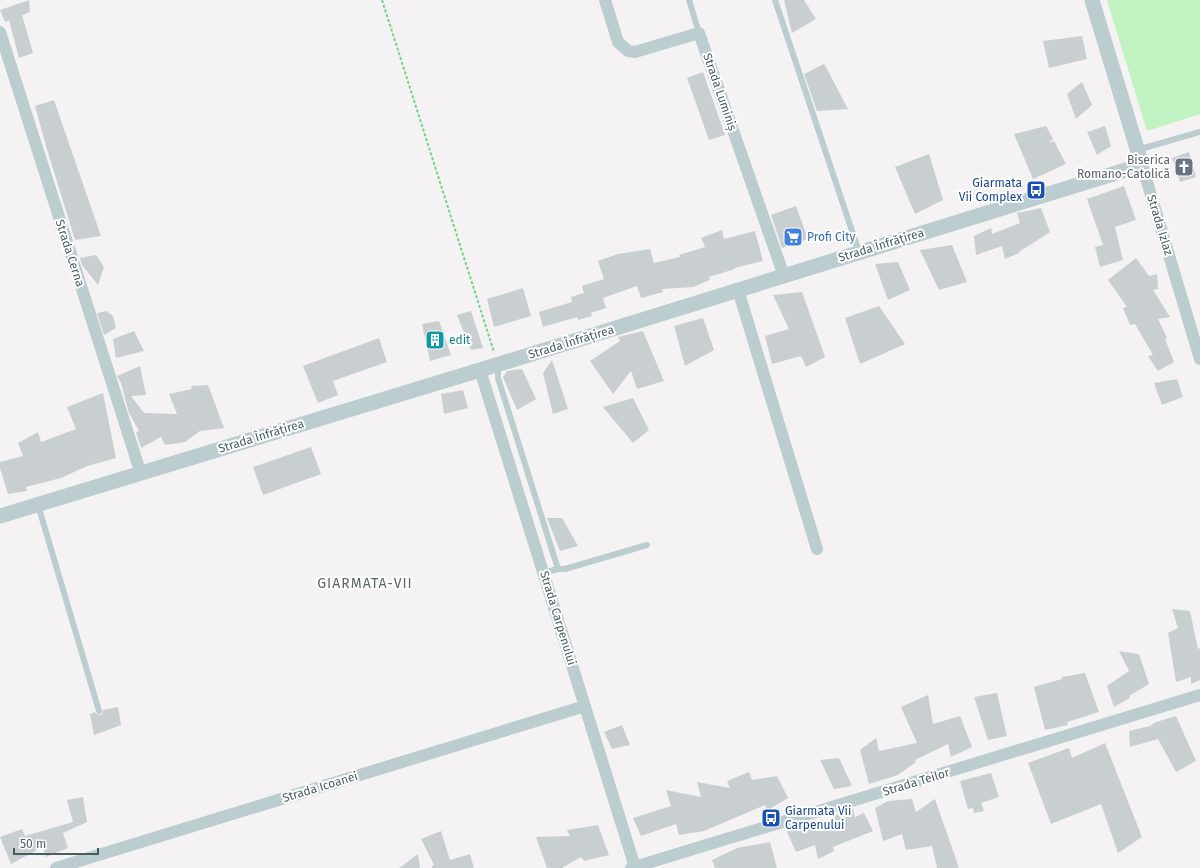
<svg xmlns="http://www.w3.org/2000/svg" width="1200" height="868" viewBox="0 0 1200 868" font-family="'Fira Sans',sans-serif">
<rect width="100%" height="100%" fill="#f4f2f3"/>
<!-- green -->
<path fill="#c0f2c2" d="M1107,0H1200V114L1147,131Z"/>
<!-- building -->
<g fill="#c9cfd1">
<path d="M29,0L30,12L22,15L33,53L19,58L9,20L5,22L0,10Z"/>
<path d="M784,0H804L816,19L792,33Z"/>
<path d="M1082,36L1087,59L1049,68L1043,41Z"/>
<path d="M824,64L828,71L848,109L817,111L804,74Z"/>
<path d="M703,72L725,135L709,140L687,78Z"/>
<path d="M1082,82L1092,105L1076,119L1067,94Z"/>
<path d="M54,100L101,236L75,240L46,146L35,106Z"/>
<path d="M1046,126L1053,139L1049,143L1054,141L1066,164L1033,179L1014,134Z"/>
<path d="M1105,126L1111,146L1097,155L1087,132Z"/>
<path d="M1189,152L1196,177L1180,182L1172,158Z"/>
<path d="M929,154L943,200L915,214L895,167Z"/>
<path d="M1124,186L1136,220L1115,227L1123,260L1100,267L1095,247L1103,245L1087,199Z"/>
<path d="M796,206L808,239L782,248L771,215Z"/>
<path d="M1041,208L1050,232L1019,252V253L1005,259L1002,246L976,255L974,236L991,228L992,234L1020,223L1017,213Z"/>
<path d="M722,230L724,239L755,231L763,261L734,268L735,269L709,277L710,280L693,287L662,289L663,292L641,298L637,286L603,298L606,308L591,313L592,316L578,320L577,317L543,327L539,312L572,302L571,297L584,293L582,286L604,279L598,261L618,254L650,249L654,263L680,257L679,255L705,247L701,238Z"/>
<path d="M952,245L967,282L939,290L920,250Z"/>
<path d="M96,255L104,267L98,285L82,265L80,258Z"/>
<path d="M1136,258L1149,276L1157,274L1158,289L1153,290L1170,317L1158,319L1167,338L1165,339L1174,362L1158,371L1148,356L1153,355L1135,324L1130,325L1123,308L1127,307L1108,280Z"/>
<path d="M898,262L910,290L888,300L875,264Z"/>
<path d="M523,288L531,316L494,327L487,299Z"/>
<path d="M802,292L825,357L806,367L801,356L772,364L765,336L789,329L773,295Z"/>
<path d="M879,306L905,344L860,364L845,318Z"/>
<path d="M107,311L113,316L116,328L104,335L97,313Z"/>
<path d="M471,311L483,348L471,350L457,315Z"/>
<path d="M703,318L714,350L685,366L674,326Z"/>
<path d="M439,321L451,355L430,361L422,324Z"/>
<path d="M134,331L144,351L116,358L113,339Z"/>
<path d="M643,331L664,381L637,389L631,371L613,394L590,361L620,341L618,337Z"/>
<path d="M379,338L387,362L333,381L338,395L318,403L303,366Z"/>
<path d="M552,360L568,409L553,414L543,373Z"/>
<path d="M140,366L146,395L131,396L144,413L177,414L169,394L192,389L191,386L208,385L224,428L200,431L185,442L165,445L161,437L141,448L136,432L139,431L129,413L121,383L117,376Z"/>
<path d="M522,369L536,399L517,410L503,377L507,371Z"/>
<path d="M1177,379L1183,397L1162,405L1154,383Z"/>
<path d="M463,390L468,408L444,414L441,394Z"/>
<path d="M103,393L116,458L87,466L61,478L26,487L27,491L8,494L0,468V462L23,456L18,443L38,432L41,442L76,429L67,407Z"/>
<path d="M633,398L649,430L633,443L603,407Z"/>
<path d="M311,447L321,474L263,495L253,467Z"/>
<path d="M547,518H562L578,546L560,551Z"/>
<path d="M1172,609L1190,611L1198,649L1200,648V680L1191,684V677L1176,682L1168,633L1178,628Z"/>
<path d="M1119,651L1139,654L1149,684L1129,696L1130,698L1114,707L1107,686L1129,671Z"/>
<path d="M1085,673L1099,712L1067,722L1068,725L1045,730L1034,687L1062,679V677Z"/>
<path d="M997,693L1007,736L988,740L974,697Z"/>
<path d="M928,695L933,724L960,716L972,747L951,757L948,744L915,760L916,762L898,775L869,784L860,750L876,738L879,751L917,743L901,707Z"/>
<path d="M118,707L121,725L94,735L90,714L95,712L96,714L100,715L102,714L103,710Z"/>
<path d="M1176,716L1196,761L1176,772L1158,739L1130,747L1129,731L1150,726L1156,722Z"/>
<path d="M622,725L630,745L612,749L604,732Z"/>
<path d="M1105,743L1142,837L1118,853L1101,804L1051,824L1028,763L1069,748L1072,758Z"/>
<path d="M839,758L852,786L834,789L820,760Z"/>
<path d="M749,772L752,780L777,776L788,798L768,810L765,805L704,831L679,835L676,824L641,836L633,818L671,806L666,790L701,797L697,782L730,788L727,781Z"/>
<path d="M991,773L999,797L981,803L984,811L974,813L973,808L968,809L960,781Z"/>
<path d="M83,797L87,822L63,833L68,848L46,857L43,847L11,864L0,837L22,829L25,836L73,822L67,800Z"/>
<path d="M912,799L916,812L935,799L959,868H937L932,846L906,850L902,834L883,841L875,808L888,801Z"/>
<path d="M853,808L855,817L864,813L873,831L833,847L834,851L818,859L815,845L796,852L787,832L807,823L835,821L834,816Z"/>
<path d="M598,825L609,855L584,861L581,857L562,868H547L536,837L570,836L567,830Z"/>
<path d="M441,831L450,860L470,854L474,868H432V866L434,865L421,839Z"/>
<path d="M770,842L777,868H715L712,860L737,848Z"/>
<path d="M418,854L420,868H399Z"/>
</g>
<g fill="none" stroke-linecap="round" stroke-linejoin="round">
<!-- path -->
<path stroke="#75d386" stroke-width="2" stroke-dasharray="3 2" stroke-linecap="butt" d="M382,0L494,352"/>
<!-- service -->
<g stroke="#bccdcf" stroke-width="6">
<path d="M689,0L699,33"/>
<path d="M775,0L859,252"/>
<path d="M1137,150L1200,132"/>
<path d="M498,364V378L558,569H565L647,545"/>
<path d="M38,505L99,711"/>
<path d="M543,573L558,569"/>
</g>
<!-- minor -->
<g stroke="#bccdcf" stroke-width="12">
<path d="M605,0L618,42L628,51L635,52L699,33L784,276"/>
<path d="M0,32L141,474"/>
<path d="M1142,165L1200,359"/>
<path d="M738,290L817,549"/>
<path d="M480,370L635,867"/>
<path d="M56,868L585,706"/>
<path d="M631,868L1200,695"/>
</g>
<!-- tertiary -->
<path stroke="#bccdcf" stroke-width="15" d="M0,516L480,370L1142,165L1092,0"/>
</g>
<!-- icons -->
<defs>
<g id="church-square" transform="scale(1)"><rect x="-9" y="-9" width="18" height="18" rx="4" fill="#6b7280" stroke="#fff"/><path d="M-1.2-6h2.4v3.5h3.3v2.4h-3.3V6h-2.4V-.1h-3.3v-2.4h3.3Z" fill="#fff"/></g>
<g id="bus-square" transform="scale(1)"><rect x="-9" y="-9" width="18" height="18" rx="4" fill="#1a4fb4" stroke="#fff"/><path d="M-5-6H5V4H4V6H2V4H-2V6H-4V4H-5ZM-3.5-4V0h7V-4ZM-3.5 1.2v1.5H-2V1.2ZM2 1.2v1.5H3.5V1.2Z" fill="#fff"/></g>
<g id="supermarket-square" transform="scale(1)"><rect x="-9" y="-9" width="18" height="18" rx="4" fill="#3f7fe0" stroke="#fff"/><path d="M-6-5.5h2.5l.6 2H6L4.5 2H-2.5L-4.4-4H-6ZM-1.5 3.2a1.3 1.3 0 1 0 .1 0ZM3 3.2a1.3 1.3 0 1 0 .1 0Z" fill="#fff"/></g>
<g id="building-square" transform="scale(1)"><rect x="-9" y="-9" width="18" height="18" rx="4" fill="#0f9aa8" stroke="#fff"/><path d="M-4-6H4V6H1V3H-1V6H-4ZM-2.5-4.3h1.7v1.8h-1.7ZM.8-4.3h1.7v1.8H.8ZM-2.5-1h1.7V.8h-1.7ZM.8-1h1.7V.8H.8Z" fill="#fff"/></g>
</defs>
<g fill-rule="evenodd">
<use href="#church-square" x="1184" y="167"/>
<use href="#bus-square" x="1036" y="190"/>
<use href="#supermarket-square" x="793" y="237"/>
<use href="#building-square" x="435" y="340"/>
<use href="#bus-square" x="771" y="818"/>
</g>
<g text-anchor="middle" stroke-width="4" stroke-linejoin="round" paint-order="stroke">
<!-- street labels -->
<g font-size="12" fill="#485d61" stroke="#fff">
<text transform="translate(720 92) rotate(71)" y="4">Strada Luminiș</text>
<text transform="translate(1160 225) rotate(73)" y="4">Strada Izlaz</text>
<text transform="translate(881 245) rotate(-17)" y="4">Strada Înfrățirea</text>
<text transform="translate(70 253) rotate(72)" y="4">Strada Cerna</text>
<text transform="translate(571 342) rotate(-17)" y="4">Strada Înfrățirea</text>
<text transform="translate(261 436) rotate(-17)" y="4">Strada Înfrățirea</text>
<text transform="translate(558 618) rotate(73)" y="4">Strada Carpenului</text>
<text transform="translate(916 782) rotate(-17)" y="4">Strada Teilor</text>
<text transform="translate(320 787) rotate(-17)" y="4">Strada Icoanei</text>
</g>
<!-- worship labels -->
<g font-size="12" fill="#5b616d" stroke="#fff" text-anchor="end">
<text x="1170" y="164">Biserica<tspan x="1170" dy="14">Romano-Catolică</tspan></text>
</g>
<!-- transit labels -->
<g font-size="12" fill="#164399" stroke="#fff" text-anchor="end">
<text x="1022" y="187">Giarmata<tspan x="1022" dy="14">Vii Complex</tspan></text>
<text x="785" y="815" text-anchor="start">Giarmata Vii<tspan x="785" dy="14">Carpenului</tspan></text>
</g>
<!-- shop labels -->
<g font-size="12" fill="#366cbe" stroke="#fff" text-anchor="start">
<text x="807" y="241">Profi City</text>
</g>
<!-- culture labels -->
<g font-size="12" fill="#0d838f" stroke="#fff" text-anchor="start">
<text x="449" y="344">edit</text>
</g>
<!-- quarter labels -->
<g font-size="14" letter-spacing="1" fill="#5e6567" stroke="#fff">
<text x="365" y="588">GIARMATA-VII</text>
</g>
</g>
<!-- scale -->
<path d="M14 848v6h84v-6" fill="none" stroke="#485d61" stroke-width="2"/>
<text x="20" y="848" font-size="12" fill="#485d61" stroke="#ffffff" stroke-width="3" paint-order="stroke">50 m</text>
</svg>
